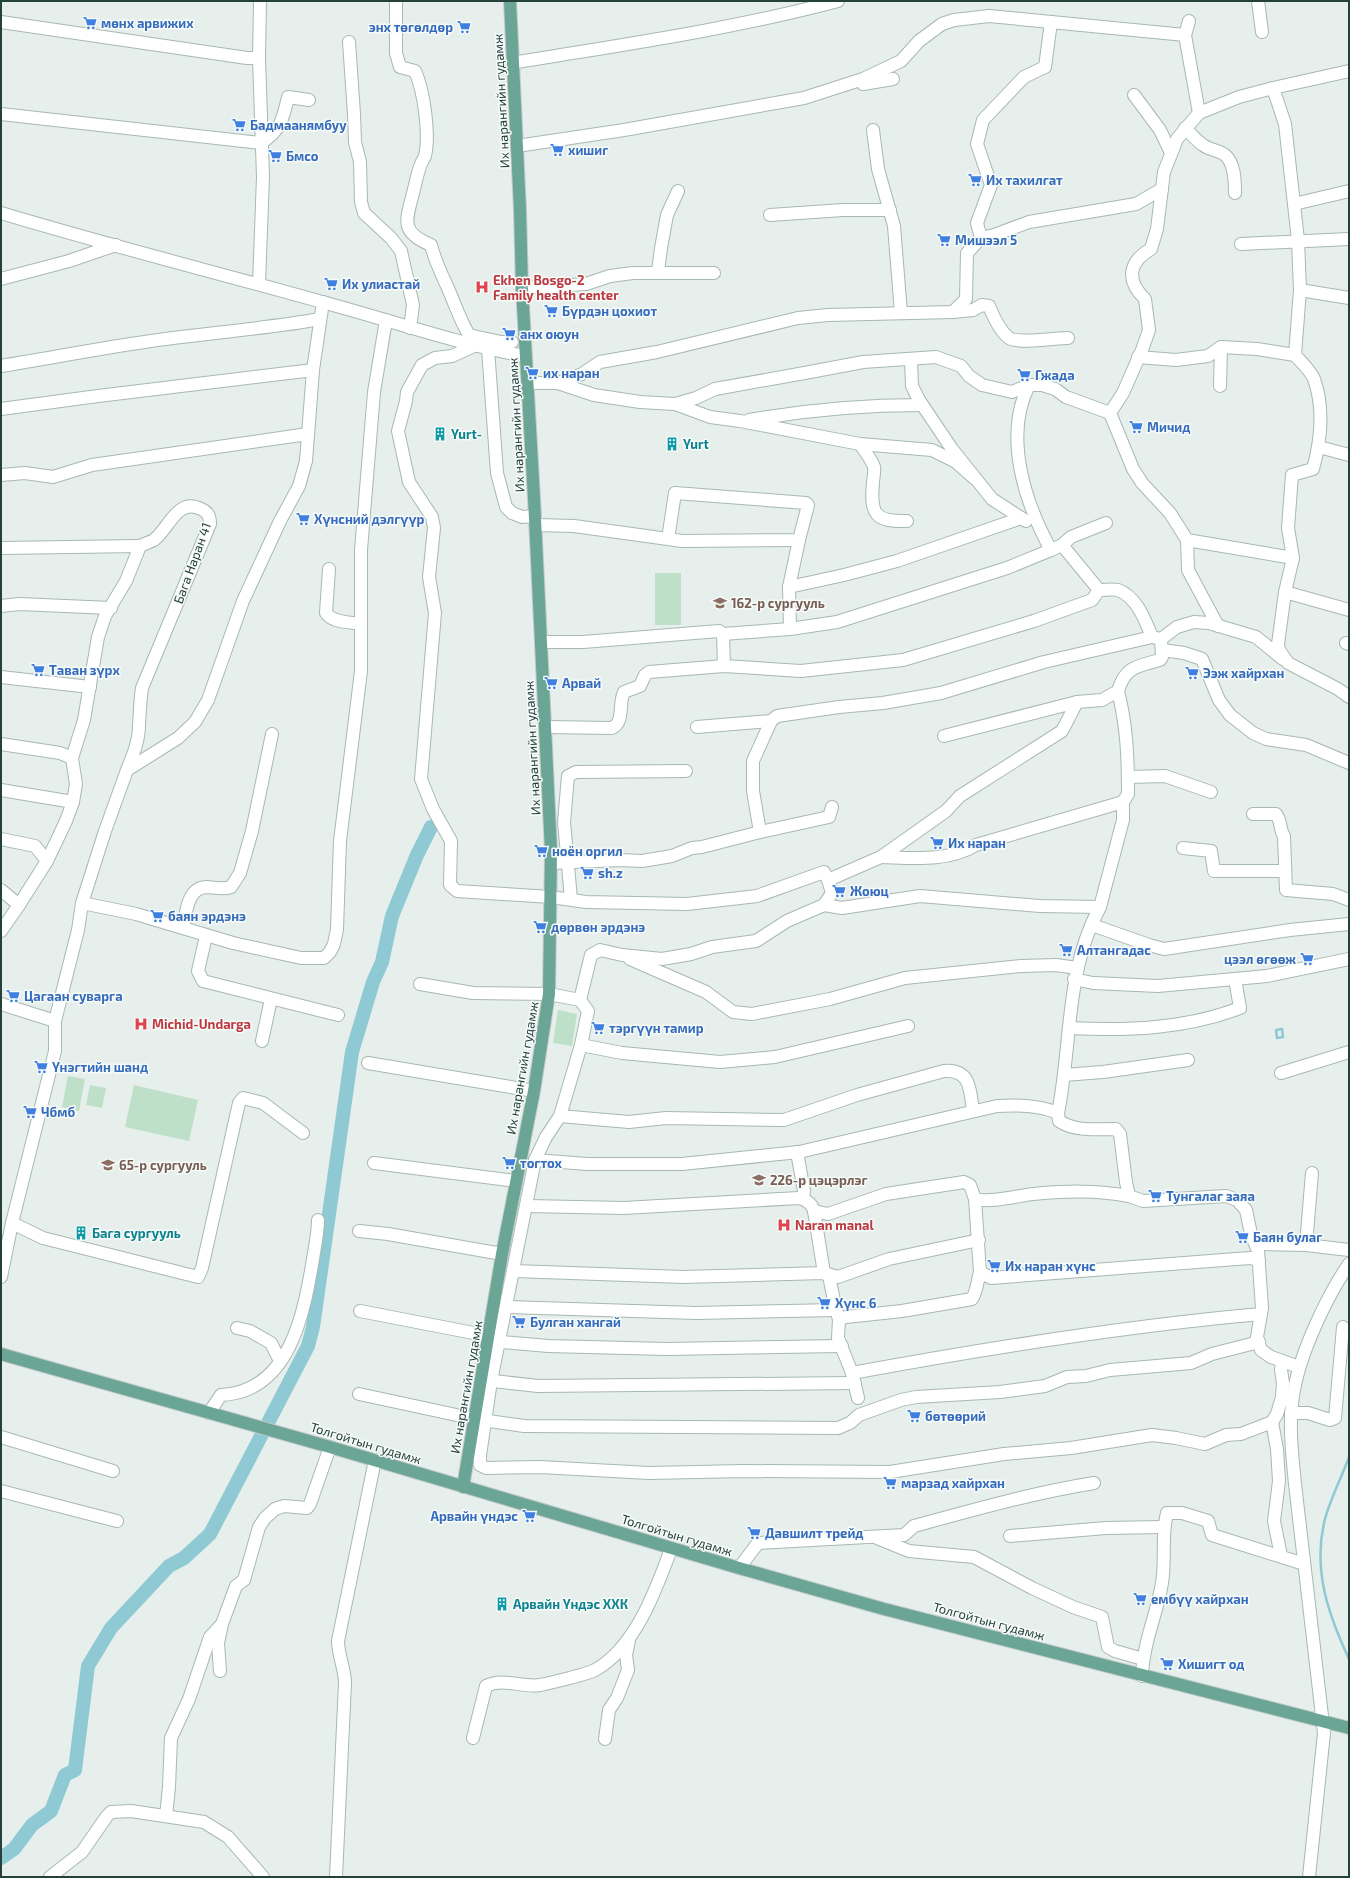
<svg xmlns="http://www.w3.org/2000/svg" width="1350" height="1878" viewBox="0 0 1350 1878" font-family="'Exo 2',sans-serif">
<rect width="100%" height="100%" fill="#e6efeb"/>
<!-- green -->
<g fill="#bfe0c8">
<rect x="655" y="573" width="26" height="52"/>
<path d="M558,1010L577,1014L572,1046L553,1043Z"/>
<path d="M68,1076L85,1079L79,1111L62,1107Z"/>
<path d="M90,1085L106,1088L102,1108L86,1105Z"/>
<path d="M134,1085L198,1100L189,1141L125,1127Z"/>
</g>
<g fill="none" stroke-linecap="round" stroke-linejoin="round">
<!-- stream -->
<g stroke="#8ec9d4" stroke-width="2.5">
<path d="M1282,1029L1283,1037L1277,1038L1276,1030Z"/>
<path d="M1349,1457C1341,1479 1329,1501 1324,1523C1313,1572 1329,1616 1349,1659"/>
</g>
<!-- river -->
<path stroke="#8ec9d4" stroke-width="14" d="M1,1858L14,1849L32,1825L51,1811L65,1775L75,1770L88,1666L111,1628L169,1566L184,1558L210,1534L308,1346L313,1327L352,1052L373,982L382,962L392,916L417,855L431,827"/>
<!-- minor casing -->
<g stroke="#a8b8b2" stroke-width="14">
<g id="minor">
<path d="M396,1V53L400,67L415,71C424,91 430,135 425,156C424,159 422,161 421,164C417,174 415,186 412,197C405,223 402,233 431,245C435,261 440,271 447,286C455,304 459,318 469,335L501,342H512"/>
<path d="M1258,1L1262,32"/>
<path d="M1,22L247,58H259"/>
<path d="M1185,35L1189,21"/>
<path d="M349,42L354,114L355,142L360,162L361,202L364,213L391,238L401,251L413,305L410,328"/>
<path d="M512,63C620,45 733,29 838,1"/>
<path d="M863,84L893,79"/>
<path d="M1273,88L1285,124L1298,240L1300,290L1295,355C1301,362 1311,371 1314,379C1324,407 1321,440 1313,469L1292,475L1288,528L1293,558L1285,592L1278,644L1279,650L1288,663L1338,689L1349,697"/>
<path d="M1134,95L1160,130L1171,153"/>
<path d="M1,114L261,143C281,130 283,119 288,97L309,100"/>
<path d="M1185,128C1191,134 1196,140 1203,145C1209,150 1219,150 1225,155C1235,163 1235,182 1235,193"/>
<path d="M873,130L878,169L894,226L901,313"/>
<path d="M517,146L624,130L804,98L863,79L901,61L919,41L942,24L954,20L989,16L1185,35L1199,113"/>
<path d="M1294,204L1349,191"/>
<path d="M1,213C107,245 215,272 322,302C390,320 456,344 526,356"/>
<path d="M770,215L843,210H890"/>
<path d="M981,238L977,223L991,185L977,144L983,120L1024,77L1045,67L1051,22"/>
<path d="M1241,244L1349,239"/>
<path d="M658,272L661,248L667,215L678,191"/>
<path d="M1,279L69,261L116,245"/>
<path d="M259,284L263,177L259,58L260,1"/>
<path d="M522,288L586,284L610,276L633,273H714"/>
<path d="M1300,290L1349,298"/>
<path d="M953,312L973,310L982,305L989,306C993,316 1000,331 1009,338C1018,344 1056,338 1068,338"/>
<path d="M476,345L452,356L435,358L422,365L407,392L406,401L398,431L409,482L432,517L434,528L429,577L435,613L421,779L433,809L451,841L450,885L457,891L551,897L586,902L687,904L757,896L824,872L828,880"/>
<path d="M488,349L497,473L506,507L512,513L522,517L535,516"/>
<path d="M1138,357L1176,360L1208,356L1221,347L1257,349L1295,355"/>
<path d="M911,359L912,386L919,400L952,449L992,499L1026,521"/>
<path d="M1,366C51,358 101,348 151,341C208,333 264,329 320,319"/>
<path d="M528,383H558L594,395L640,402L675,404L696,398L715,389L810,372L863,362L936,357L961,366L969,376L982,385L1012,392L1029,385H1042L1055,389L1066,397L1110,413"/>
<path d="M558,383L582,374L600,362L657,352L798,318L828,315L953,312L966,299L967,253L981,238L994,235L1029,222L1136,204L1162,189"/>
<path d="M1220,386L1221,347"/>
<path d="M675,404L710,417L740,421L860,444L932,450L956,462L974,478"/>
<path d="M1,409L98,396L313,370"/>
<path d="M749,420C806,410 864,405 922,405"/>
<path d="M860,444C864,450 872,460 874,467C875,472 873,478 873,483C870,514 875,522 907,521"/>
<path d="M1319,447L1349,455"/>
<path d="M1,475L25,473L53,477L92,465L308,434"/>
<path d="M536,525L574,526L668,539L682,541L799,540L808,505L806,503L675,493L668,539"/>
<path d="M1187,540L1188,570L1218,626"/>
<path d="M1062,545L1071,537L1106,523"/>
<path d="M1,548L140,546"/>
<path d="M1293,558L1187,540L1170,513L1142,483L1133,469L1110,413L1123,393L1142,350L1149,330L1145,299C1126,281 1128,262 1151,249L1157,229L1164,172L1177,139L1199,113L1239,97L1273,88L1349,71"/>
<path d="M329,569L326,613C332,623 351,622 361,624"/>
<path d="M789,587L799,540"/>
<path d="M1285,592L1349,610"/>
<path d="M1,606L19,604L111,608"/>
<path d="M790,629L789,587L844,575L897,561L1021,518"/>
<path d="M723,634L724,666"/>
<path d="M1161,639L1177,627L1194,622L1209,623L1256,637L1283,659"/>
<path d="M541,642H583L719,631L723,634L790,629L837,622L1007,568L1051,550"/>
<path d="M1346,643L1349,644"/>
<path d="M1162,650L1184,653L1202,659L1219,700L1230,715L1253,733L1266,739L1306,745L1349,763"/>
<path d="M1,677L90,687"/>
<path d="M1118,691C1127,727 1128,758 1128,794L1123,802V820L1100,907C1065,970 1072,1044 1058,1113L1059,1121C1076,1132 1096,1129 1116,1129L1120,1134L1126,1182L1129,1196L1143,1201L1226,1196L1237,1200L1246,1210L1251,1234L1258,1251L1262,1308L1257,1337L1261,1350L1271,1357L1299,1367"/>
<path d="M546,727L612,728C625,722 618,703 624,692L640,686L645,675L649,672L724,666L801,671L903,660L1034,621L1092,600L1099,590"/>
<path d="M697,727L771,721"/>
<path d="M944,736L1077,702"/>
<path d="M1,744L60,753L72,758"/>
<path d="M1128,777L1165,776L1211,792"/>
<path d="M1,790L73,802"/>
<path d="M1253,814H1276C1282,822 1279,829 1284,836L1286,890L1333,894L1349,900"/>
<path d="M760,832L829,817L832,807"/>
<path d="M1,839L35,846L47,861"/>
<path d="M1183,848L1211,851L1214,871H1285"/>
<path d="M881,857C914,858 947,862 976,845L1123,802"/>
<path d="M551,863L620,860L642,861L672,856L692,848L702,847L760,832L753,791V761L771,721L777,716L839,707L883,703L941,693L1044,662L1152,637"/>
<path d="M1,890L19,905"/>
<path d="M571,899L564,822L568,776L576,772L686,771"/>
<path d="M82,903L136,914L233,943L301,958H324L330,952L334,944L337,929L340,841L361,671V550L374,392L386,320"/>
<path d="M824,905L842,908L920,896L1040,906L1100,907"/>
<path d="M1092,925L1149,945L1164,949L1290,930L1349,924"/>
<path d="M183,928C186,914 187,888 206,887C214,887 222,890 231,887L240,873L252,831L272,734"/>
<path d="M1,931L19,905L47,861L66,821L73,802L76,784L72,758L84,720L98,637L105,616L126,581L140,546C144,544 150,542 154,540C169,528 178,497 201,509C208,512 210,516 210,524L142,688C140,700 140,712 139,725C139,741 133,755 127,770"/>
<path d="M206,936L198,971L203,981L338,1015"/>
<path d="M630,959L706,992L733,1012L752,1014L830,999L905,978L1021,966L1056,965L1077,968"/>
<path d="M1074,979L1093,983L1158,986L1267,976L1349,959"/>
<path d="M420,984L473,993L549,994L580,1000L588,1011L581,1045L560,1116L546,1137L535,1160L491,1381L480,1455"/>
<path d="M580,1000L591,955L600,950L622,955L662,959L691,954L712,947L756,941L787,921L824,905L832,893L828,880L881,857L946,811L960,796L1062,731L1077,702L1102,700L1118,691C1125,667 1137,666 1160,660L1162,657L1161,639L1152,637C1145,620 1137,597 1118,590C1113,589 1105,590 1099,590L1062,545L1051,550C1025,503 1003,436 1029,385"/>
<path d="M1,1004L55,1021"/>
<path d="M1069,1028C1127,1031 1185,1029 1240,1008L1235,979"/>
<path d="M262,1041L271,999"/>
<path d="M581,1045L622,1053L720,1062L775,1057L908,1026"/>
<path d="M368,1063L534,1091"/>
<path d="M1281,1073L1349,1052"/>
<path d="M1064,1075L1103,1072L1188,1060"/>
<path d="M560,1116L629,1122L666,1118L784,1120L857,1095L944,1071C971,1069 970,1090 973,1111"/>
<path d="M797,1152L804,1191L803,1199"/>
<path d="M535,1160L587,1164H682L799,1152L997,1106C1019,1105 1038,1105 1058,1113"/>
<path d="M374,1163L516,1181"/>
<path d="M975,1199L980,1272L991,1278L1236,1259L1251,1258L1259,1261"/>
<path d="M527,1206L624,1208L799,1198C807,1200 812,1204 814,1211L828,1214L886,1194L964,1182L970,1185L975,1199C992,1203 1016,1196 1033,1194C1068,1191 1095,1190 1129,1196"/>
<path d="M814,1211L824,1273L829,1276L836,1310L839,1319L838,1338L852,1373L858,1398"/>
<path d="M12,1223L43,1238L198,1277L202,1268L239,1103L243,1098L263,1103L303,1133"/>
<path d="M359,1231L388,1234L502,1254"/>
<path d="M1256,1244L1306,1245L1349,1250"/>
<path d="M1306,1245L1312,1173"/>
<path d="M514,1271L683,1277L824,1273L838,1277L889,1259L979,1240"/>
<path d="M1,1277L12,1223L55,1051V1021L78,930L82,903L105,831L127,770L178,738L195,722L208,700L243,601L280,521L299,486L306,461L313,370L323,302"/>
<path d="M506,1307L696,1313L836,1310"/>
<path d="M360,1311L489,1336"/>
<path d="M839,1319L846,1317L902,1311L972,1299C977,1291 977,1282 980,1272"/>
<path d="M237,1328L250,1331L271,1343L280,1361"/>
<path d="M491,1341L548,1346L667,1349L842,1346"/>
<path d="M852,1373C988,1348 1124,1326 1261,1314"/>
<path d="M484,1380L538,1386L855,1383"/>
<path d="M359,1394L475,1419L524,1426L838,1428L850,1423L859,1415L901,1400L916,1397L1000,1392L1045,1386L1067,1377L1086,1376L1110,1370L1191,1363L1212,1354L1259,1342"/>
<path d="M209,1413L221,1395C290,1392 304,1313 313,1259C315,1246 318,1233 318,1220"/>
<path d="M1291,1413H1308L1330,1420L1335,1418L1343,1327"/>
<path d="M1272,1422L1277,1449L1279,1481L1274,1521L1281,1556"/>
<path d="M1,1437L113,1471"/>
<path d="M469,1454L480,1455V1465L486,1468L540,1467L649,1473L744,1471L890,1472L1004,1454L1071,1448L1152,1435L1176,1438L1205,1444L1226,1435L1241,1434L1272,1422L1277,1414L1282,1397L1283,1383L1281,1370L1282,1361"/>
<path d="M1,1491L117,1521"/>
<path d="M1010,1536L1106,1528L1163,1527"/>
<path d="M877,1538L909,1551L974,1557L1032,1588L1073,1607L1102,1617L1108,1647L1115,1651L1143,1659"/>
<path d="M739,1568L758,1543L904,1535L914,1526C973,1510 1032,1493 1094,1483"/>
<path d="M220,1671L218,1643L222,1624L236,1586L244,1580L259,1527L265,1518L275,1509L284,1506L307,1508L310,1504L330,1447"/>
<path d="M1142,1676C1143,1643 1157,1614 1162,1583C1166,1559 1161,1536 1167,1513H1182L1208,1521L1212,1535L1304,1564"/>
<path d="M473,1738L486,1686C503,1677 522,1688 540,1685C550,1683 588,1674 595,1670C635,1648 656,1590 671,1549"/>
<path d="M605,1739L609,1710L617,1698L628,1670L626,1655L629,1641"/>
<path d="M166,1816L169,1787L171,1738L189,1699L210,1637L221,1625"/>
<path d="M50,1877L82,1852L107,1816L111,1812L131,1811L204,1822L228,1837L263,1877"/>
<path d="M336,1877L345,1683C345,1669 338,1655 338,1641L375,1460"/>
<path d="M1309,1877L1324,1733L1295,1484C1292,1453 1288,1421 1294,1390C1301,1351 1327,1296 1349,1264"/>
</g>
</g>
<!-- major casing -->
<g stroke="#c2cac8" stroke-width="14">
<g id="major">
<path d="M1,1354L330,1447L739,1568L884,1609L1349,1728"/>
<path d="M463,1487L502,1254L534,1091L549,994L551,851L534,498L522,288L520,210L510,1"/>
</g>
</g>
<!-- minor -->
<use href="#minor" stroke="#fff" stroke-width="12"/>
<!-- major -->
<use href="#major" stroke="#6aa596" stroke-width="12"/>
</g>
<!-- icons -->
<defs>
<g id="supermarket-bare" transform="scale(1.08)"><path d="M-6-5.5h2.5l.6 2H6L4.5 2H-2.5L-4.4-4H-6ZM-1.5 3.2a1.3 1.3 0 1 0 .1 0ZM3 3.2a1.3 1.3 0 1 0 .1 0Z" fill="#3f7fe0" stroke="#f7fbf9" stroke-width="2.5" paint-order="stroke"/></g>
<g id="hospital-bare" transform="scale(1.08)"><path d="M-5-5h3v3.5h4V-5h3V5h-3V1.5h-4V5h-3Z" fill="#e0444e" stroke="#f7fbf9" stroke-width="2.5" paint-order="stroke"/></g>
<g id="building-bare" transform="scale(1.08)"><path d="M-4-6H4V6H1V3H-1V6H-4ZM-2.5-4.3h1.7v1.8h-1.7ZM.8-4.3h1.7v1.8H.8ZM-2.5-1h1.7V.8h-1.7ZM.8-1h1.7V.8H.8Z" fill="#0f9aa8" stroke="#f7fbf9" stroke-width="2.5" paint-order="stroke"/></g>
<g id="school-bare" transform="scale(1.08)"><path d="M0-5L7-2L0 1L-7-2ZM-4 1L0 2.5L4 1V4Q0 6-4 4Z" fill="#8d6e63" stroke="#f7fbf9" stroke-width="2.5" paint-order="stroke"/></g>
</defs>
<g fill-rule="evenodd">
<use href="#supermarket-bare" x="90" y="23"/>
<use href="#supermarket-bare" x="464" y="27"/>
<use href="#supermarket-bare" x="239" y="125"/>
<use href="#supermarket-bare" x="557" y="150"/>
<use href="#supermarket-bare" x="275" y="156"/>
<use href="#supermarket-bare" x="975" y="180"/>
<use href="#supermarket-bare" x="944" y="240"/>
<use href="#supermarket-bare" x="331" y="284"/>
<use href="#hospital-bare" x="482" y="287"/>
<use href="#supermarket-bare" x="551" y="311"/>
<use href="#supermarket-bare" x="509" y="334"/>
<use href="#supermarket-bare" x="532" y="373"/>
<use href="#supermarket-bare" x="1024" y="375"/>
<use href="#supermarket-bare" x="1136" y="427"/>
<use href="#building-bare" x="440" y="434"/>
<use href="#building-bare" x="672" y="444"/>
<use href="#supermarket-bare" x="303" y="519"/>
<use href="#school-bare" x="720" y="603"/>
<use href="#supermarket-bare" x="38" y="670"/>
<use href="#supermarket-bare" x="1192" y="673"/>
<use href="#supermarket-bare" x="551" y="683"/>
<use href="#supermarket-bare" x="937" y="843"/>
<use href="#supermarket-bare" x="541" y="851"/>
<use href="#supermarket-bare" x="587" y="873"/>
<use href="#supermarket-bare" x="839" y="891"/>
<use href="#supermarket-bare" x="157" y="916"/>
<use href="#supermarket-bare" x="540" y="927"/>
<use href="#supermarket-bare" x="1066" y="950"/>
<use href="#supermarket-bare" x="1307" y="959"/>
<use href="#supermarket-bare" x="13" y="996"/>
<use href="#hospital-bare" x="141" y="1024"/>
<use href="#supermarket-bare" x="598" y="1028"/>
<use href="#supermarket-bare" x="41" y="1067"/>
<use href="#supermarket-bare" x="30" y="1112"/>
<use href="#supermarket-bare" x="509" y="1163"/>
<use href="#school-bare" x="108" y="1165"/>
<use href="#school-bare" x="759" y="1180"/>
<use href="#supermarket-bare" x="1155" y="1196"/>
<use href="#hospital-bare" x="784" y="1225"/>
<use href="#building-bare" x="81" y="1233"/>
<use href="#supermarket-bare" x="1242" y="1237"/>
<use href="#supermarket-bare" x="994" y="1266"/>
<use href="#supermarket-bare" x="824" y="1303"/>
<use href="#supermarket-bare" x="519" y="1322"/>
<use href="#supermarket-bare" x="914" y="1416"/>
<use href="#supermarket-bare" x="890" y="1483"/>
<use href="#supermarket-bare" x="529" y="1516"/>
<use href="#supermarket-bare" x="754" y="1533"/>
<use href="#supermarket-bare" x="1140" y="1599"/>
<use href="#building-bare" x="502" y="1604"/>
<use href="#supermarket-bare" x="1167" y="1664"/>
</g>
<g text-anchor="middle" stroke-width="3" stroke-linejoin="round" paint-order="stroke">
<!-- shop labels -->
<g font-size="13" font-weight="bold" fill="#366cbe" stroke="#f7fbf9" text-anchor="start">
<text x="101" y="28">мөнх арвижих</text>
<text x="453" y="32" text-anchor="end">энх төгөлдөр</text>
<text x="250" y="130">Бадмаанямбуу</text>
<text x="568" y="155">хишиг</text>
<text x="286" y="161">Бмсо</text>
<text x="986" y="185">Их тахилгат</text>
<text x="955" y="245">Мишээл 5</text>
<text x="342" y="289">Их улиастай</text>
<text x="562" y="316">Бүрдэн цохиот</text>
<text x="520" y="339">анх оюун</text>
<text x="543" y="378">их наран</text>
<text x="1035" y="380">Гжада</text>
<text x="1147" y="432">Мичид</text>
<text x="314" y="524">Хүнсний дэлгүүр</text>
<text x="49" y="675">Таван зүрх</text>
<text x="1203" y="678">Ээж хайрхан</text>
<text x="562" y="688">Арвай</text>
<text x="948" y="848">Их наран</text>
<text x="552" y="856">ноён оргил</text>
<text x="598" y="878">sh.z</text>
<text x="850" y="896">Жоюц</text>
<text x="168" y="921">баян эрдэнэ</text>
<text x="551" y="932">дөрвөн эрдэнэ</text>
<text x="1077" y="955">Алтангадас</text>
<text x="1296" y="964" text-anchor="end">цээл өгөөж</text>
<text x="24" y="1001">Цагаан суварга</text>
<text x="609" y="1033">тэргүүн тамир</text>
<text x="52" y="1072">Үнэгтийн шанд</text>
<text x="41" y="1117">Чбмб</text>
<text x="520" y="1168">тогтох</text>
<text x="1166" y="1201">Тунгалаг заяа</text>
<text x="1253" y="1242">Баян булаг</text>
<text x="1005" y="1271">Их наран хүнс</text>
<text x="835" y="1308">Хүнс 6</text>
<text x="530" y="1327">Булган хангай</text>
<text x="925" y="1421">бөтөөрий</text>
<text x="901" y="1488">марзад хайрхан</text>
<text x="518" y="1521" text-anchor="end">Арвайн үндэс</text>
<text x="765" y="1538">Давшилт трейд</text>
<text x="1151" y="1604">ембүү хайрхан</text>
<text x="1178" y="1669">Хишигт од</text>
</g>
<!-- street labels -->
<g font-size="13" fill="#24423a" stroke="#f7fbf9">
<text transform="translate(501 101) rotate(-93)" y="5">Их нарангийн гудамж</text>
<text transform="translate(516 425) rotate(-93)" y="5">Их нарангийн гудамж</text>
<text transform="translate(192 563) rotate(-70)" y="5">Бага Наран 41</text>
<text transform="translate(532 748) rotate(-93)" y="5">Их нарангийн гудамж</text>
<text transform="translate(522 1068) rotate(-80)" y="5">Их нарангийн гудамж</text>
<text transform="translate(466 1387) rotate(-80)" y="5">Их нарангийн гудамж</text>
<text transform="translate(366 1443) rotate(17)" y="5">Толгойтын гудамж</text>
<text transform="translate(677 1535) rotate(17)" y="5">Толгойтын гудамж</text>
<text transform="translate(989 1621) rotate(15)" y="5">Толгойтын гудамж</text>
</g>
<!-- health labels -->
<g font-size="13" font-weight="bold" fill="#be3a42" stroke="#f7fbf9" text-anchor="start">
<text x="493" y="285">Ekhen Bosgo-2<tspan x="493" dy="15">Family health center</tspan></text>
<text x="152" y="1029">Michid-Undarga</text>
<text x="795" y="1230">Naran manal</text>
</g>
<!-- culture labels -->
<g font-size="13" font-weight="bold" fill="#0d838f" stroke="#f7fbf9" text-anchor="start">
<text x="451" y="439">Yurt-</text>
<text x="683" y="449">Yurt</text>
<text x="92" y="1238">Бага сургууль</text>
<text x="513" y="1609">Арвайн Үндэс ХХК</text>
</g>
<!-- education labels -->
<g font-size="13" font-weight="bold" fill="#785e54" stroke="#f7fbf9" text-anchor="start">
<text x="731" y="608">162-р сургууль</text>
<text x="119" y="1170">65-р сургууль</text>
<text x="770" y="1185">226-р цэцэрлэг</text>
</g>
</g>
<!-- border -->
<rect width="1350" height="1878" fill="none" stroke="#24423a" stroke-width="4"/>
</svg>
